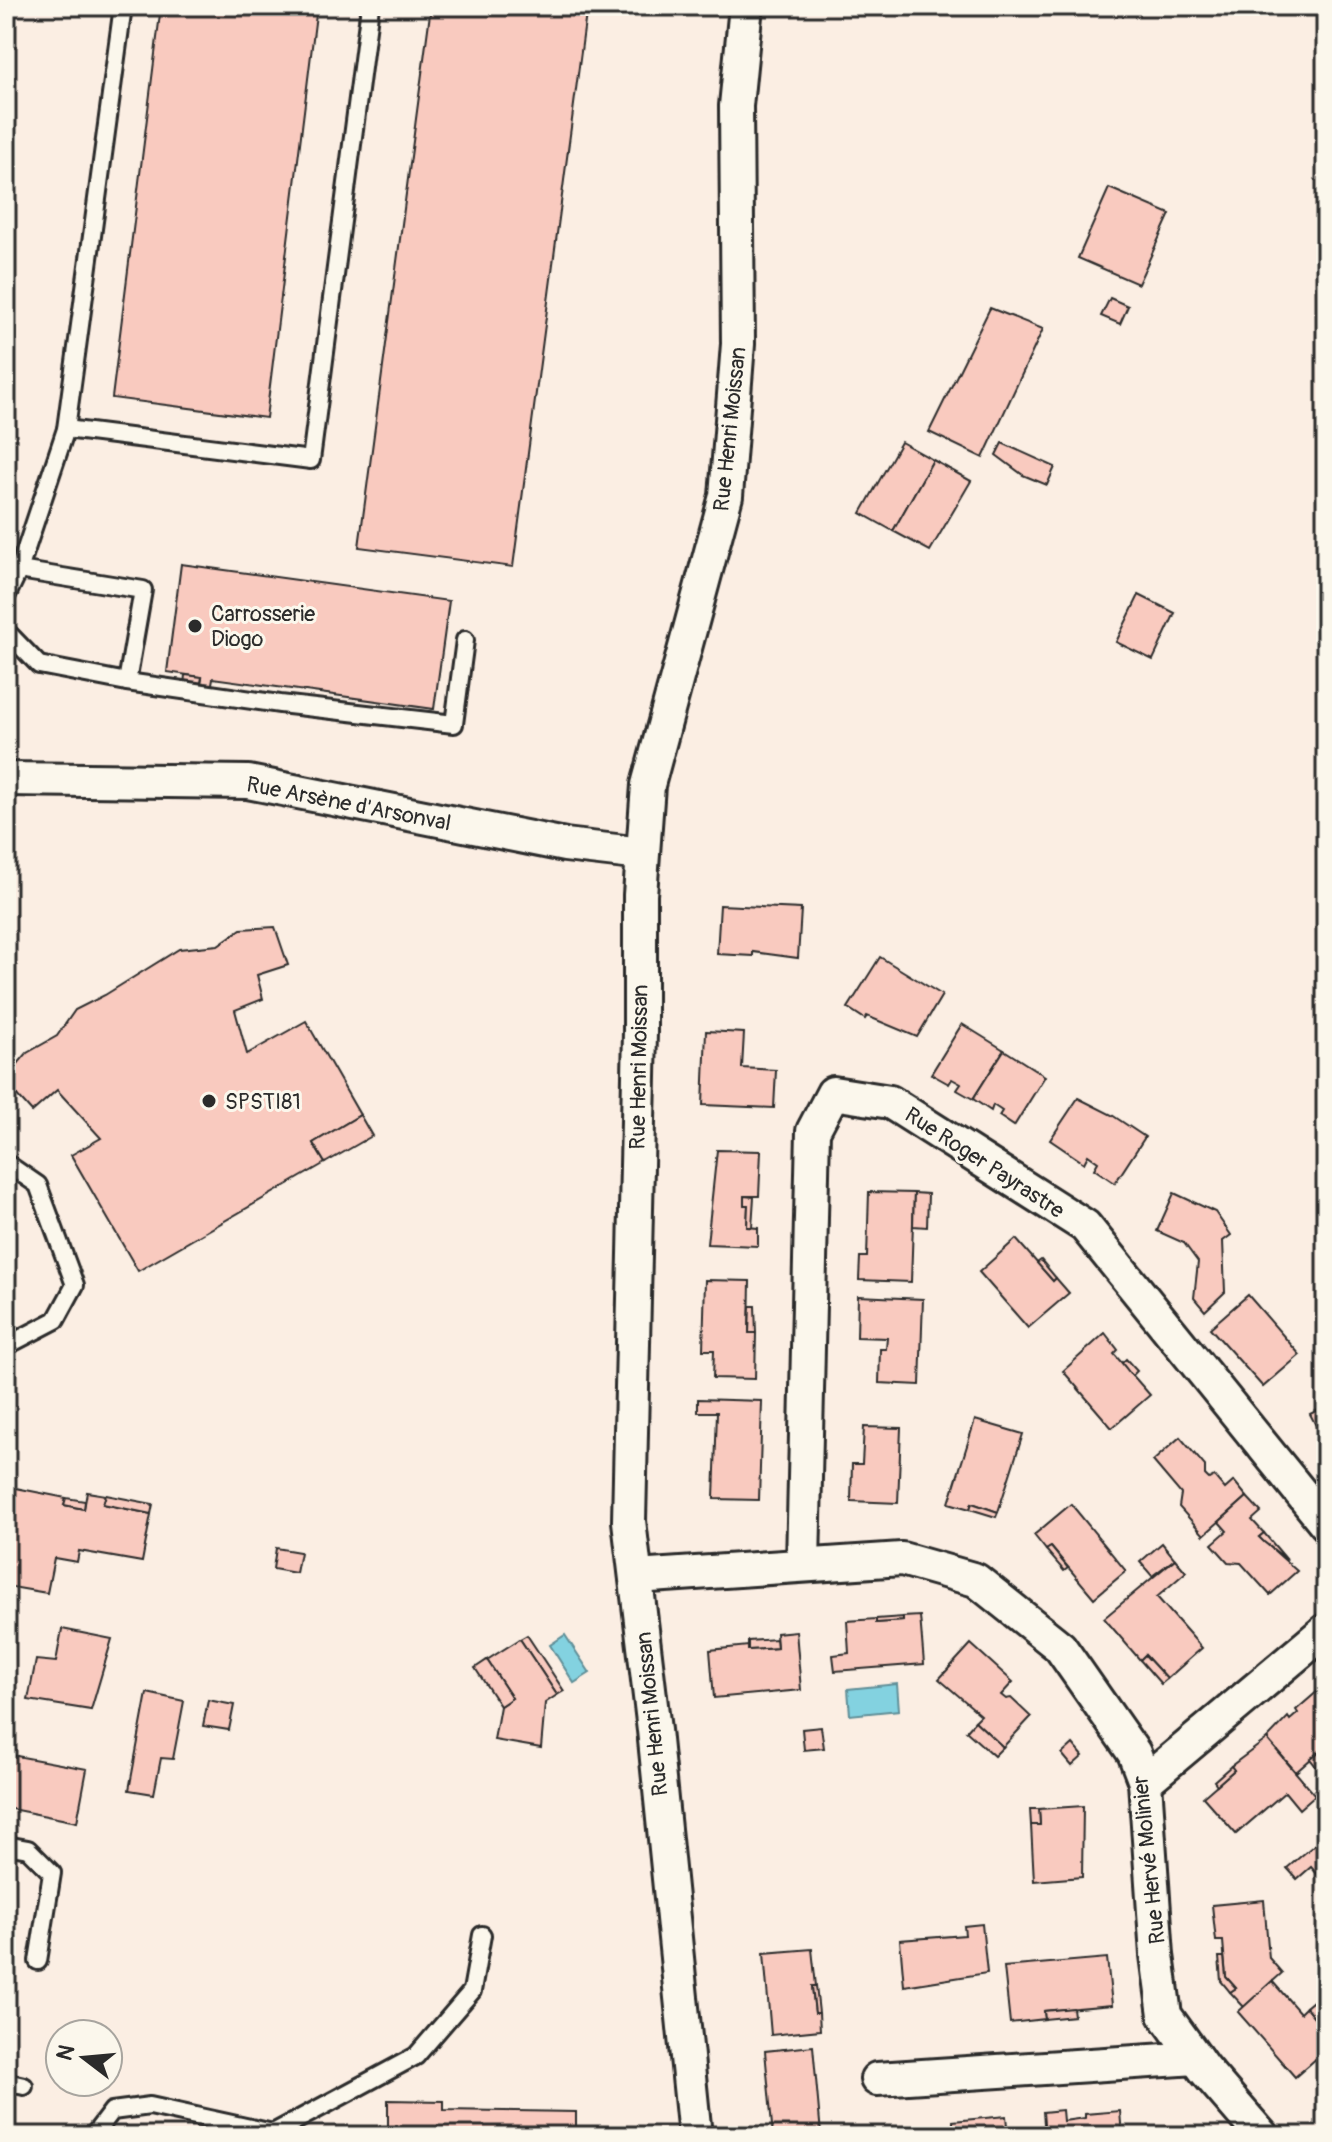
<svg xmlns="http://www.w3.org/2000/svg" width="1332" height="2142" viewBox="0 0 1332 2142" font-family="Pangolin,sans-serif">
<rect width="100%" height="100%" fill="#fbeee3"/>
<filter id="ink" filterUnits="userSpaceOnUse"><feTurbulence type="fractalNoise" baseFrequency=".0125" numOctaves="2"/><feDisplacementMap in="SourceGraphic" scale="16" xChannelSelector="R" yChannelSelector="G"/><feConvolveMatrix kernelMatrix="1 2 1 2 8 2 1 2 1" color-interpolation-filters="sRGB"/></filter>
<g filter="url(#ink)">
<!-- water -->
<g fill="#83d2e0" stroke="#608f98" stroke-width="2">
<path d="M565,1635L590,1673L574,1683L550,1645Z"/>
<path d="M897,1684L899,1710L850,1715L848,1689Z"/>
</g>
<!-- building -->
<g fill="#f9cabf" stroke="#2b2b2b" stroke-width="2">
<path d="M161,6H317L266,418L112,398Z"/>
<path d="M431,6H587L513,567L359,547Z"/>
<path d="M1109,188L1170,214L1138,284L1078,258Z"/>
<path d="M1110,298L1128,306L1120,324L1101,316Z"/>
<path d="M990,308L1043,329L983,458L929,432Z"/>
<path d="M901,442L933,460L893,531L861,513Z"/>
<path d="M1002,443L1055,467L1047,485L1023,475L996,455Z"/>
<path d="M933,460L971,481L930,551L893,531Z"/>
<path d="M181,564L449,601L434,709L213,678L211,689L200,688L202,677L167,672Z"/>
<path d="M1139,595L1175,613L1153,660L1116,642Z"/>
<path d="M185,675L202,677L200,688L184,685Z"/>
<path d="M720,905L801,909L798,958L753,952V956L717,954Z"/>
<path d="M275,927L288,965L257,975L263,999L235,1010L247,1054L306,1021L360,1115L313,1143L325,1163L138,1271L71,1155L101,1138L57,1090L32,1112L6,1083V1078L27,1053L57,1036L75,1010L105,995L179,949L218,945L241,929Z"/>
<path d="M880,957L942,995L917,1037L867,1016L865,1019L848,1008Z"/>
<path d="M962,1024L1004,1050L973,1099L957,1090L961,1084L952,1079L949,1084L931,1074Z"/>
<path d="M706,1031L744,1033L742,1068L776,1070L774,1108L703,1105Z"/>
<path d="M1004,1050L1045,1076L1014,1126L999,1116L1002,1111L993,1105L991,1111L973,1099Z"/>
<path d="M1078,1098L1112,1115L1145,1137L1115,1183L1094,1169L1098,1162L1088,1155L1084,1163L1050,1140Z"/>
<path d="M360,1115L372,1136L325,1163L313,1143Z"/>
<path d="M717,1150L761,1151L759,1196H744V1205H748L747,1227L758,1228V1246L707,1244Z"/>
<path d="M869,1192L914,1193L911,1282L859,1280L860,1257H867Z"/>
<path d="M914,1193L928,1194L927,1227L913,1226Z"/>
<path d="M1174,1193L1215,1212L1231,1235L1223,1241L1225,1292L1205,1311L1194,1298L1198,1262L1184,1243L1157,1231Z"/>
<path d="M744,1196L754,1197L752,1227H747L748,1205H744Z"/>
<path d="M1016,1239L1053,1281L1056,1278L1069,1293L1028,1328L979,1272Z"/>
<path d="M1041,1260L1056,1278L1053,1281L1037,1263Z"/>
<path d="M705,1280L750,1281L749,1333H756L755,1379L713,1378L714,1350H703Z"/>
<path d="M1248,1295L1300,1355L1263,1387L1210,1328Z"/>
<path d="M858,1296L923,1299L920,1385L879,1383L880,1349H886L887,1338L857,1337Z"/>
<path d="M750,1306H755L756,1333H749Z"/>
<path d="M1105,1333L1118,1350L1114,1354L1150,1395L1112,1428L1063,1371Z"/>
<path d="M1126,1359L1137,1371L1132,1376L1122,1363Z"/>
<path d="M698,1399L762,1401L759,1500L714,1499L717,1412H698Z"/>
<path d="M1326,1406V1445L1310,1414Z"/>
<path d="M975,1420L1023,1434L998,1512L972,1503L970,1509L949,1503Z"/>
<path d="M864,1427L901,1428L898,1503L851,1501L852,1464H862Z"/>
<path d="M1180,1437L1205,1466V1475L1209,1479L1214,1476L1225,1489L1234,1481L1247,1497L1204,1535L1179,1507L1181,1494L1153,1461Z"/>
<path d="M6,1486L66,1498L64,1505L84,1509L87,1492L106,1495L103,1504L151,1514L142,1562L79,1551L77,1562L54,1558L47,1593L6,1586Z"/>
<path d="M106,1495L153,1504L151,1514L103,1504Z"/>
<path d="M1247,1497L1261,1512L1252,1520L1264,1533L1259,1537L1297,1571L1270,1595L1241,1563L1228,1562L1212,1544L1227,1531L1219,1522Z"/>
<path d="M66,1498L85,1501L84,1509L64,1505Z"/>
<path d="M972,1503L998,1512L996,1517L970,1509Z"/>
<path d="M1071,1504L1126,1571L1094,1598L1051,1547L1046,1550L1034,1535Z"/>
<path d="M1264,1533L1287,1560L1264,1542L1259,1537Z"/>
<path d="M1162,1543L1175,1559L1152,1576L1140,1562Z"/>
<path d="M1051,1547L1068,1568L1064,1571L1046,1550Z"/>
<path d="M276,1548L300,1552L296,1573L273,1569Z"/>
<path d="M1175,1559L1186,1572L1157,1597L1202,1648L1167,1679L1145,1655L1140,1660L1104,1618Z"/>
<path d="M920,1616L924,1664L835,1671L833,1655L849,1653L847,1621L876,1619V1623L903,1621V1617Z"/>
<path d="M903,1617V1621L876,1623V1619Z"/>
<path d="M62,1629L112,1639L91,1710L28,1700L36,1660L56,1662Z"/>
<path d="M796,1631L801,1690L714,1698L710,1650L748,1646V1650L777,1648L776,1633Z"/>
<path d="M527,1635L564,1691L557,1695L520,1639Z"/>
<path d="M520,1639L557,1695L545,1703L541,1748L494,1740L500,1706L512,1698L487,1660Z"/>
<path d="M776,1639L777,1648L748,1650V1641Z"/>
<path d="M971,1644L1013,1682L1001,1695L1006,1699L1011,1698L1031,1717L1003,1747L975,1721L981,1715L939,1679Z"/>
<path d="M1145,1655L1167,1679L1161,1684L1140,1660Z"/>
<path d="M487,1660L512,1698L500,1706L475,1668Z"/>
<path d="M1326,1684V1758L1320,1751L1296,1772L1267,1739L1288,1717L1290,1720L1298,1713L1296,1710Z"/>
<path d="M147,1693L184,1701L173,1759L161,1758L154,1794L129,1790Z"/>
<path d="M208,1700L234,1705L229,1730L203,1726Z"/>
<path d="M975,1721L1003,1747L994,1756L966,1731Z"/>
<path d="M821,1727L824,1748L804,1750L802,1729Z"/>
<path d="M1267,1739L1315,1795L1299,1809L1285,1792L1236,1834L1203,1797L1234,1770L1231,1766Z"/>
<path d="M1073,1744L1083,1756L1072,1766L1062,1754Z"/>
<path d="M1320,1751L1326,1758V1769L1319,1770L1310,1759Z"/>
<path d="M6,1754L87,1769L77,1822L6,1808Z"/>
<path d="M1231,1766L1234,1770L1217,1785L1214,1781Z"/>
<path d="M1083,1806L1082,1877L1034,1881L1031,1825H1040L1039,1809Z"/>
<path d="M1030,1809H1039L1040,1825H1031Z"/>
<path d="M1326,1835V1884L1311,1867L1297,1879L1287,1868Z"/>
<path d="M1264,1900L1269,1958L1282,1973L1244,2007L1230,1992L1236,1988L1226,1977L1223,1941H1216L1212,1905Z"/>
<path d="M982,1924L987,1973L904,1986L900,1940L965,1935L964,1926Z"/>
<path d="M812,1949L816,1986H812L815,2013H819L820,2030L771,2035L764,1953Z"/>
<path d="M1219,1957H1224L1226,1977L1236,1988L1230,1992L1221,1981Z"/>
<path d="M1107,1958L1112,2005L1044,2011L1045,2019L1010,2023L1004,1967Z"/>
<path d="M1272,1981L1300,2013L1306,2007L1319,2023L1326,2017V2050L1295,2077L1238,2012Z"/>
<path d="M812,1986H816L819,2013H815Z"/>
<path d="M1318,1997L1326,2006V2017L1319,2023L1306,2007Z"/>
<path d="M1073,2008L1074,2016L1045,2019L1044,2011Z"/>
<path d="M813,2046L821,2134L773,2136L765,2051Z"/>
<path d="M388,2100L444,2101V2110L576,2112V2136H388Z"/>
<path d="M1062,2110L1063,2121L1085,2118V2114L1120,2111L1122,2136H1045L1043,2112Z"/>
<path d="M1006,2116L1008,2136H953V2121Z"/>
</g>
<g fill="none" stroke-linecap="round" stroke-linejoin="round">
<!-- lane casing -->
<g stroke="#2b2b2b" stroke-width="22">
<g id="lane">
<path d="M66,429L311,460L370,6"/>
<path d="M19,570L66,429L123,6"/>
<path d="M6,597L19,570L143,590L127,682"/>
<path d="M6,631L39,665L127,682L280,704L454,724L465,640"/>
<path d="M6,1163L38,1185L75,1285L56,1320L6,1346"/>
<path d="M6,1845L28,1849L52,1873L38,1961"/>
<path d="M6,2082L24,2086"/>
<path d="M93,2136L112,2111L150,2106L273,2133"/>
<path d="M272,2136L273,2133L416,2056L472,1991L482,1935"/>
</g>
</g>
<!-- street casing -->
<g stroke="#2b2b2b" stroke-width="38">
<g id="street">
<path d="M6,779L248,782L565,845L642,854"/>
<path d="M803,1564L813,1131L833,1093L890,1102L1085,1226L1326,1524"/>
<path d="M636,1577L902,1559L976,1580L1060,1647L1134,1753L1145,1782L1157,1955L1165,2015L1204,2069L1262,2136"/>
<path d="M1145,1782L1326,1630"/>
<path d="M877,2079L1196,2058"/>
<path d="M695,2136L654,1730L629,1521L640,1032V895L648,785L726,496L738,344L736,106L746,6"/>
</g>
</g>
<!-- lane -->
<use href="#lane" stroke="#fbf7ec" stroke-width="16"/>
<!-- street -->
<use href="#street" stroke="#fbf7ec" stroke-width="32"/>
</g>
</g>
<!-- markers -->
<g fill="#2b2b2b" stroke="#fbf7ec" stroke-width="3">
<circle cx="195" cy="626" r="8"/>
<circle cx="209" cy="1101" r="8"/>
</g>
<g text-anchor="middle" stroke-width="6" stroke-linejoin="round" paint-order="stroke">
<!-- street labels -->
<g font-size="22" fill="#2b2b2b" stroke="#fbf7ec">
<text transform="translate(729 429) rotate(-84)" y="8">Rue Henri Moissan</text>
<text transform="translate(349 803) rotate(11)" y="8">Rue Arsène d'Arsonval</text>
<text transform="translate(638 1067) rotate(-89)" y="8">Rue Henri Moissan</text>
<text transform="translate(985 1162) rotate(33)" y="8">Rue Roger Payrastre</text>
<text transform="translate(651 1714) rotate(-96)" y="8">Rue Henri Moissan</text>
<text transform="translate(1148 1860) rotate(-96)" y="8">Rue Hervé Molinier</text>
</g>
<!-- poi labels -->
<g font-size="22" fill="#2b2b2b" stroke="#fbf7ec" text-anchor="start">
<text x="211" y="621">Carrosserie<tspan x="211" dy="25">Diogo</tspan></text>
<text x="225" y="1109">SPSTI81</text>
</g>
</g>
<!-- margin -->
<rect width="1332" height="2142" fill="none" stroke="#fbf7ec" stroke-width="32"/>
<rect x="16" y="16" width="1300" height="2110" fill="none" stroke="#2b2b2b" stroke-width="3" filter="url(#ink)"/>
<!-- north arrow -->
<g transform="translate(84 2058) rotate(286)"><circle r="38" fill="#fbf7ec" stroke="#a8a59f" stroke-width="2"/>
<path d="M0-6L14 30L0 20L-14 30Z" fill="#2b2b2b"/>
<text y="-12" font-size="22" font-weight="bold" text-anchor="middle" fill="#2b2b2b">N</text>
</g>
</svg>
